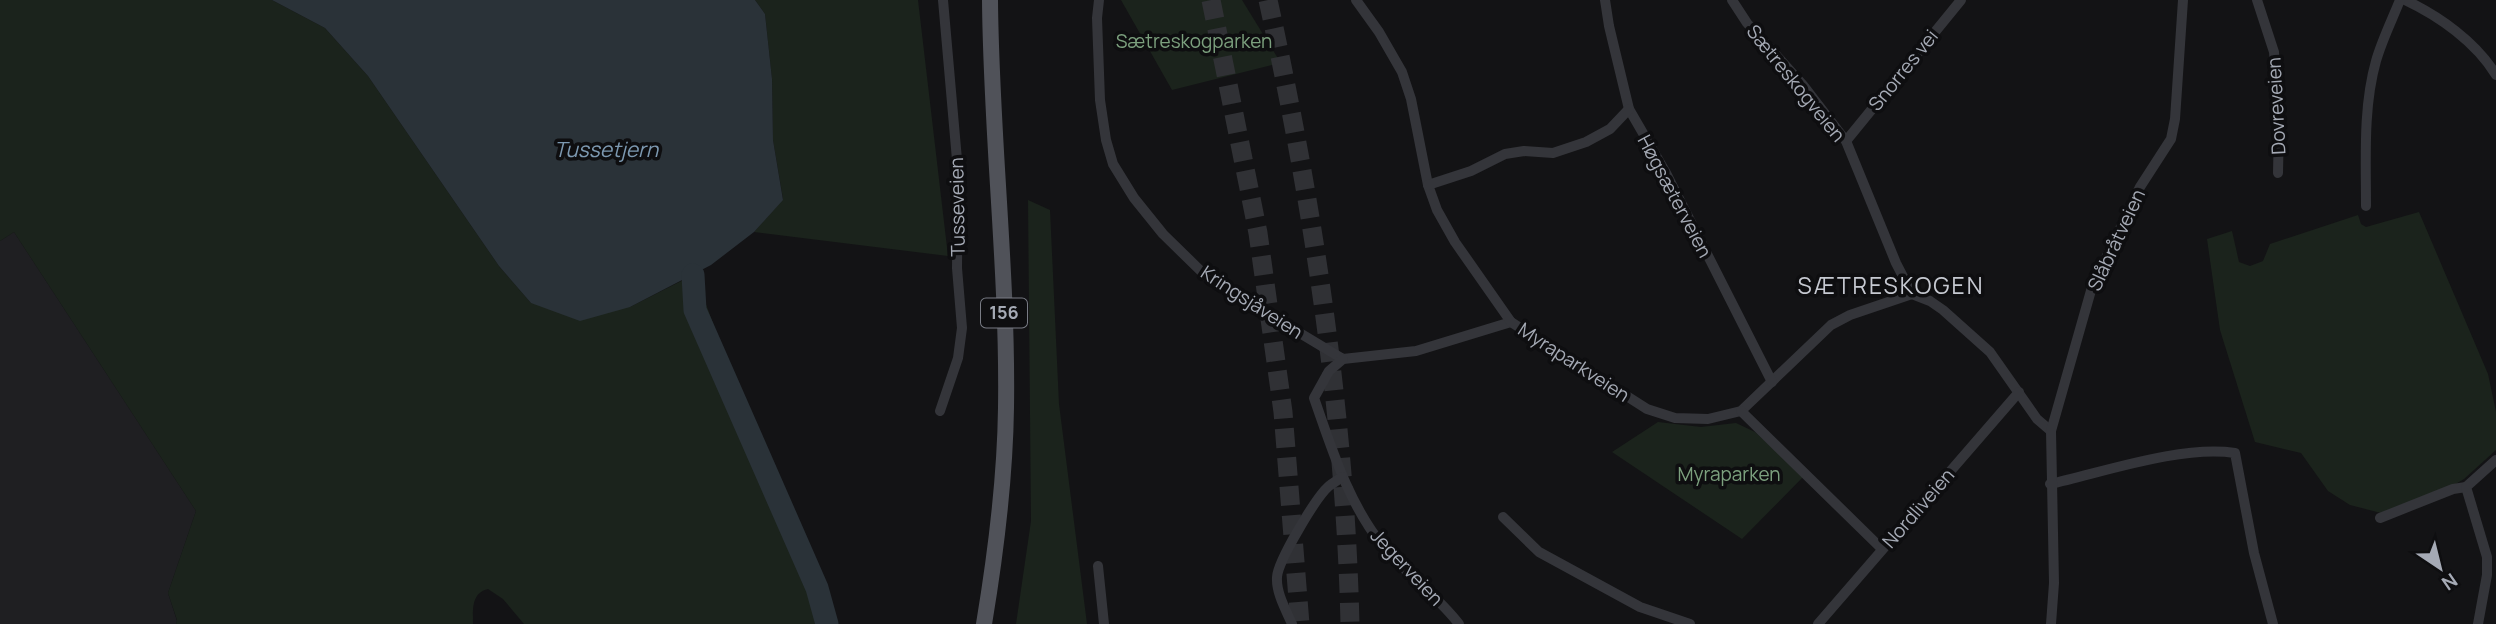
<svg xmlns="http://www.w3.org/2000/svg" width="2496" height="624" viewBox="0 0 2496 624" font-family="Manrope,sans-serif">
<rect width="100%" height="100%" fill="#131315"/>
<!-- built -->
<path fill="#1f1f22" d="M14,232L196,511L168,593L177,621L176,624H0V241Z"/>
<!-- green -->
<g fill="#1b231c">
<path d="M0,0H272L325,28L368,76L499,266L531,303L630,307L695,274L823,624H524L503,599L488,589C471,593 473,610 473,624H176L177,620L168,593L196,511L14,232L0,241Z"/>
<path d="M755,0H918L948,256L754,232L783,199L773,140L772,79L765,14Z"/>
<path d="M1121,0H1242L1279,60L1272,65L1172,90Z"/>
<path d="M1028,200L1050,210L1059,404L1087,624H1016L1031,521Z"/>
<path d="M2419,212L2488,374L2496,412V450L2464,479L2447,489L2381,513L2350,505L2328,491L2301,453L2255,442L2220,330L2207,239L2232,231L2239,262L2250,266L2263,261L2270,244L2358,215L2361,224L2366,227Z"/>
<path d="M1658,422L1701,427L1736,423L1755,432L1804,476L1742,539L1612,452Z"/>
</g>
<!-- water -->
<path fill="#2a3238" d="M272,0H755L765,14L772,79L773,140L783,200L754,232L711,265L630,307L580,321L531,303L499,266L368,76L325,28Z"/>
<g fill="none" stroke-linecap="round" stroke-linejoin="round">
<!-- river -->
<path stroke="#2a3238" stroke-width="23" d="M693,275L695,310L817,588L827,624"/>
<!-- highway-tunnel -->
<g stroke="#303135" stroke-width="19" stroke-dasharray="19 10" stroke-linecap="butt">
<path d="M1211,0L1258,233L1283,412L1300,624"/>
<path d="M1268,0C1313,205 1345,414 1350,624"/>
</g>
<!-- street -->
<g stroke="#34353a" stroke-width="10">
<path d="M1099,0L1097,18L1100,100L1106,140L1113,164L1134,198L1163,234L1208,278L1343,359L1416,351L1511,322"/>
<path d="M1356,0L1379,32L1402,72L1411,99L1428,185L1437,210L1455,242L1511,322L1647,409L1675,418L1708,419L1741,411L1831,325L1850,315L1912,294"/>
<path d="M1605,0L1609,26L1629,109L1666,173L1772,382"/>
<path d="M1732,0L1747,23L1803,85L1846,141L1896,263L1912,294L1930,301L1943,310L1990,352L2037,419L2051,431"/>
<path d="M2257,0L2274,52L2279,124L2278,173"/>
<path d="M2405,0C2439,16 2476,42 2496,75"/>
<path d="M1846,141L1961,0"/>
<path d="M1428,185L1471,171L1505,154L1524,151L1553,153L1586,142L1610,129L1629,109"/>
<path d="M2366,206C2366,158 2363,107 2376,61C2382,40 2392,20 2400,0"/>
<path d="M1343,359L1329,371L1314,398C1332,449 1348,503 1383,546C1406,574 1437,595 1459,624"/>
<path d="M940,411L958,358L962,328L957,268L958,171L943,0"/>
<path d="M1741,411L1882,549"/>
<path d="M2050,484C2104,472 2181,445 2235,453L2254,553L2273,624"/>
<path d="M1503,517L1539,552L1640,607L1690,624"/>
<path d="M2380,518L2453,489L2466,487"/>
<path d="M1098,566L1104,624"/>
<path d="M1292,624C1286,610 1276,593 1277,577C1278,561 1316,497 1329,486C1333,483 1338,480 1342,477"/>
<path d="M1818,624L2019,392"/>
<path d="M2051,624L2054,583L2051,431L2092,287L2140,187L2171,139L2175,119L2183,0"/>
<path d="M2478,624L2487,575V557L2466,487L2496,460"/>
</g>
<!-- primary -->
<path stroke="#505259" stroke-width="16" d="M984,624C996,552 1005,481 1006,408C1008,272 991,136 990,0"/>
</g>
<g text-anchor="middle" stroke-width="7" stroke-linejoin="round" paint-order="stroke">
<!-- shield labels -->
<rect fill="#0e0e10" stroke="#787b84" stroke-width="2" x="981" y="298.5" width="46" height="29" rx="5"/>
<g font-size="18" font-weight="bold" fill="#a5aab5">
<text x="1004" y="319">156</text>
</g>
<!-- park labels -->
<g font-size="19" fill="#7ca07e" stroke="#0e0e10">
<text x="1194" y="48">Sætreskogparken</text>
<text x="1729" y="481">Myraparken</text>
</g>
<!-- street labels -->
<g font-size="19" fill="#a5aab5" stroke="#0e0e10">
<text transform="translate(1903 70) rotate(-51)" y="7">Snorres vei</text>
<text transform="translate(1796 83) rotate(51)" y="7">Sætreskogveien</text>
<text transform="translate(2276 106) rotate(-93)" y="7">Dovreveien</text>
<text transform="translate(1675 196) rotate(62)" y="7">Høgsæterveien</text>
<text transform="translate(957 207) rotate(-91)" y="7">Tusseveien</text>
<text transform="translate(2116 240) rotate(-65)" y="7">Slåbråtveien</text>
<text transform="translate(1252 302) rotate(33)" y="7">Kringsjåveien</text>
<text transform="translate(1574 362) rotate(33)" y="7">Myraparkveien</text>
<text transform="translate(1918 508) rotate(-49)" y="7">Nordliveien</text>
<text transform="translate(1407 567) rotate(47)" y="7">Jegerveien</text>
</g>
<!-- water labels -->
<g font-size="21" font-style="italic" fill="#7c98b0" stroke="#0e0e10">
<text x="606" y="157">Tussetjern</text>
</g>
<!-- quarter labels -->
<g font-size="23" letter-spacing="2" fill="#c6c9d1" stroke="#0e0e10">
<text x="1891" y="294">SÆTRESKOGEN</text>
</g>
</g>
<!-- north arrow -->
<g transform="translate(2440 568) rotate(145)" stroke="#0e0e10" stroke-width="5" paint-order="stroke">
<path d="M0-5L12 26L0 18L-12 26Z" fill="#a5aab5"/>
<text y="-10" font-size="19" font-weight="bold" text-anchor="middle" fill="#a5aab5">N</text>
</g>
</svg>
